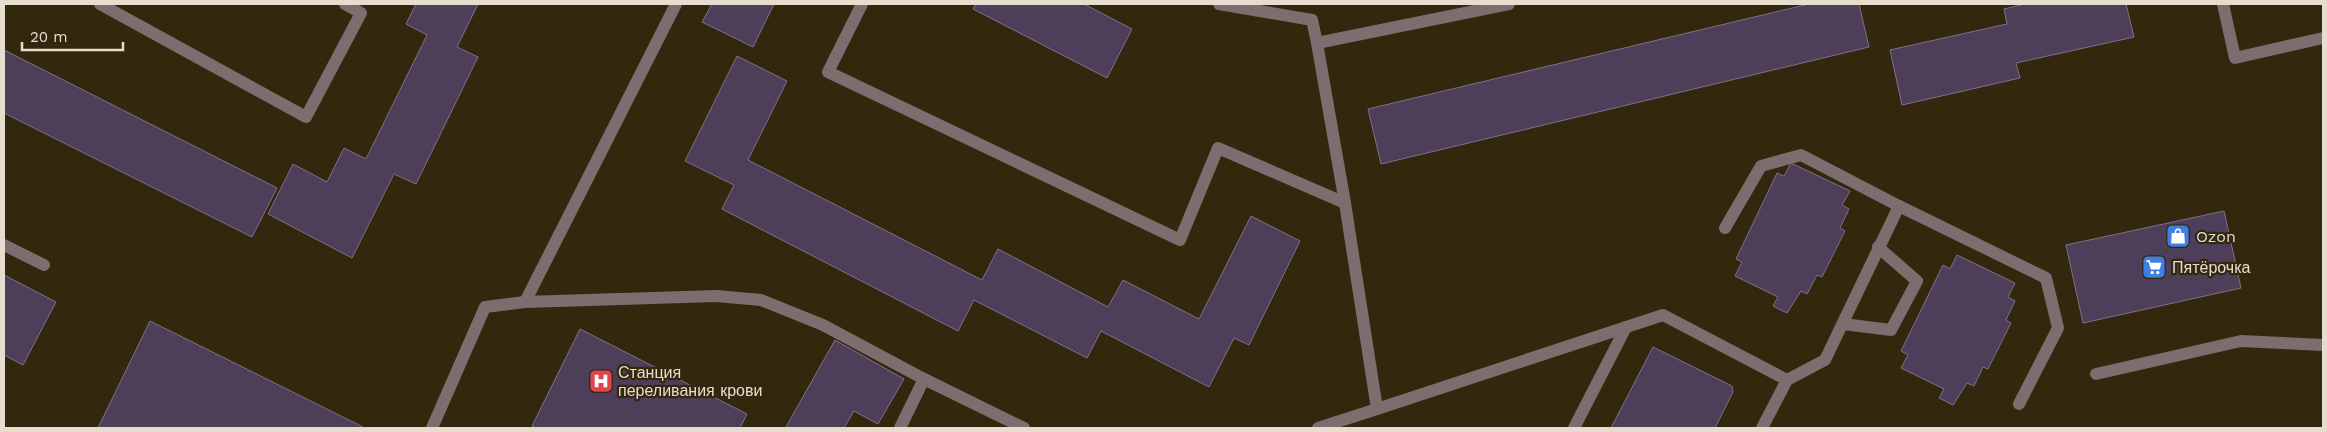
<svg xmlns="http://www.w3.org/2000/svg" width="2327" height="432" viewBox="0 0 2327 432" font-family="'Work Sans',sans-serif">
<rect width="100%" height="100%" fill="#33270e"/>
<!-- building -->
<g fill="#4d3e59" stroke="#7f718b">
<path d="M416,4H478L457,47L478,57L416,184L394,174L352,258L268,214L293,164L327,182L344,148L366,159L427,35L406,24Z"/>
<path d="M712,4H774L753,47L702,22Z"/>
<path d="M976,4H1084L1132,29L1107,78L973,9Z"/>
<path d="M1809,4H1859L1869,47L1381,164L1368,109Z"/>
<path d="M2025,4H2126L2134,37L2016,63L2020,78L1902,105L1890,50L2007,24L2004,9Z"/>
<path d="M4,50L277,188L252,237L4,113Z"/>
<path d="M737,56L787,81L748,160L982,280L998,249L1108,307L1123,280L1199,319L1251,216L1300,241L1249,345L1234,338L1209,387L1101,331L1087,358L974,300L958,331L722,209L734,185L685,161Z"/>
<path d="M1791,163L1850,191L1842,205L1849,209L1840,228L1845,231L1822,277L1817,275L1807,294L1801,291L1787,313L1773,306L1778,297L1735,276L1742,262L1736,259L1777,173L1784,176Z"/>
<path d="M2224,211L2241,288L2083,323L2066,245Z"/>
<path d="M1957,255L2015,283L2008,297L2015,301L2006,320L2011,323L1988,369L1983,367L1974,386L1967,383L1953,405L1939,398L1944,389L1901,368L1908,355L1901,351L1943,265L1950,269Z"/>
<path d="M4,275L56,302L23,365L4,355Z"/>
<path d="M150,321L363,427V428H98Z"/>
<path d="M580,329L747,414L740,428H536L532,426Z"/>
<path d="M835,340L904,379L878,424L854,411L844,428H787L786,427Z"/>
<path d="M1653,347L1732,386L1733,392L1715,428H1611Z"/>
</g>
<g fill="none" stroke-linecap="round" stroke-linejoin="round">
<!-- path -->
<path stroke="#817762" stroke-width="3" stroke-dasharray="5 2.5" stroke-linecap="butt" d="M4,428H5"/>
<!-- minor -->
<g stroke="#7d6d6e" stroke-width="12">
<path d="M100,4L306,117L361,13L345,4"/>
<path d="M862,4L828,72L1180,240L1218,148L1345,203"/>
<path d="M1219,4L1312,20L1317,43"/>
<path d="M2223,4L2235,58L2323,38"/>
<path d="M1725,228L1761,166L1801,155L1899,206"/>
<path d="M4,245L44,265"/>
<path d="M525,302L676,4"/>
<path d="M1843,324L1891,330L1917,281L1878,247"/>
<path d="M2096,374L2241,341L2323,345"/>
<path d="M1787,380L1825,360L1899,206L2046,278L2058,328L2019,404"/>
<path d="M1377,409L1663,315L1787,380L1762,428"/>
<path d="M432,428L485,307L525,302L716,296L761,300L823,325L924,379L1024,428"/>
<path d="M900,428L924,379"/>
<path d="M1318,428L1377,409L1345,203L1317,43L1509,4"/>
<path d="M1574,428L1626,327"/>
</g>
</g>
<!-- icons -->
<defs>
<g id="shop-square" transform="scale(1.25)"><rect x="-9" y="-9" width="18" height="18" rx="4" fill="#3f7fe0" stroke="#33270e"/><path d="M-5-2.5h2.3a2.7 3.5 0 0 1 5.4 0H5L5.5 6h-11ZM-1.5-2.5h3a1.5 2.3 0 0 0-3 0Z" fill="#fff"/></g>
<g id="supermarket-square" transform="scale(1.25)"><rect x="-9" y="-9" width="18" height="18" rx="4" fill="#3f7fe0" stroke="#33270e"/><path d="M-6-5.5h2.5l.6 2H6L4.5 2H-2.5L-4.4-4H-6ZM-1.5 3.2a1.3 1.3 0 1 0 .1 0ZM3 3.2a1.3 1.3 0 1 0 .1 0Z" fill="#fff"/></g>
<g id="hospital-square" transform="scale(1.25)"><rect x="-9" y="-9" width="18" height="18" rx="4" fill="#e0444e" stroke="#33270e"/><path d="M-5-5h3v3.5h4V-5h3V5h-3V1.5h-4V5h-3Z" fill="#fff"/></g>
</defs>
<g fill-rule="evenodd">
<use href="#shop-square" x="2178" y="236"/>
<use href="#supermarket-square" x="2154" y="267"/>
<use href="#hospital-square" x="601" y="381"/>
</g>
<g text-anchor="middle" stroke-width="4.5" stroke-linejoin="round" paint-order="stroke">
<!-- poi labels -->
<g font-size="16" fill="#e5ddce" stroke="#33270e" text-anchor="start">
<text x="2196" y="242">Ozon</text>
<text x="2172" y="273">Пятёрочка</text>
<text x="618" y="378">Станция<tspan x="618" dy="18">переливания крови</tspan></text>
</g>
</g>
<!-- border -->
<rect width="2327" height="432" fill="none" stroke="#e5ddce" stroke-width="10"/>
<!-- scale -->
<path d="M22 42v8h101v-8" fill="none" stroke="#e5ddce" stroke-width="2.5"/>
<text x="30" y="42" font-size="15" fill="#e5ddce" stroke="#33270e" stroke-width="4" paint-order="stroke">20 m</text>
</svg>
